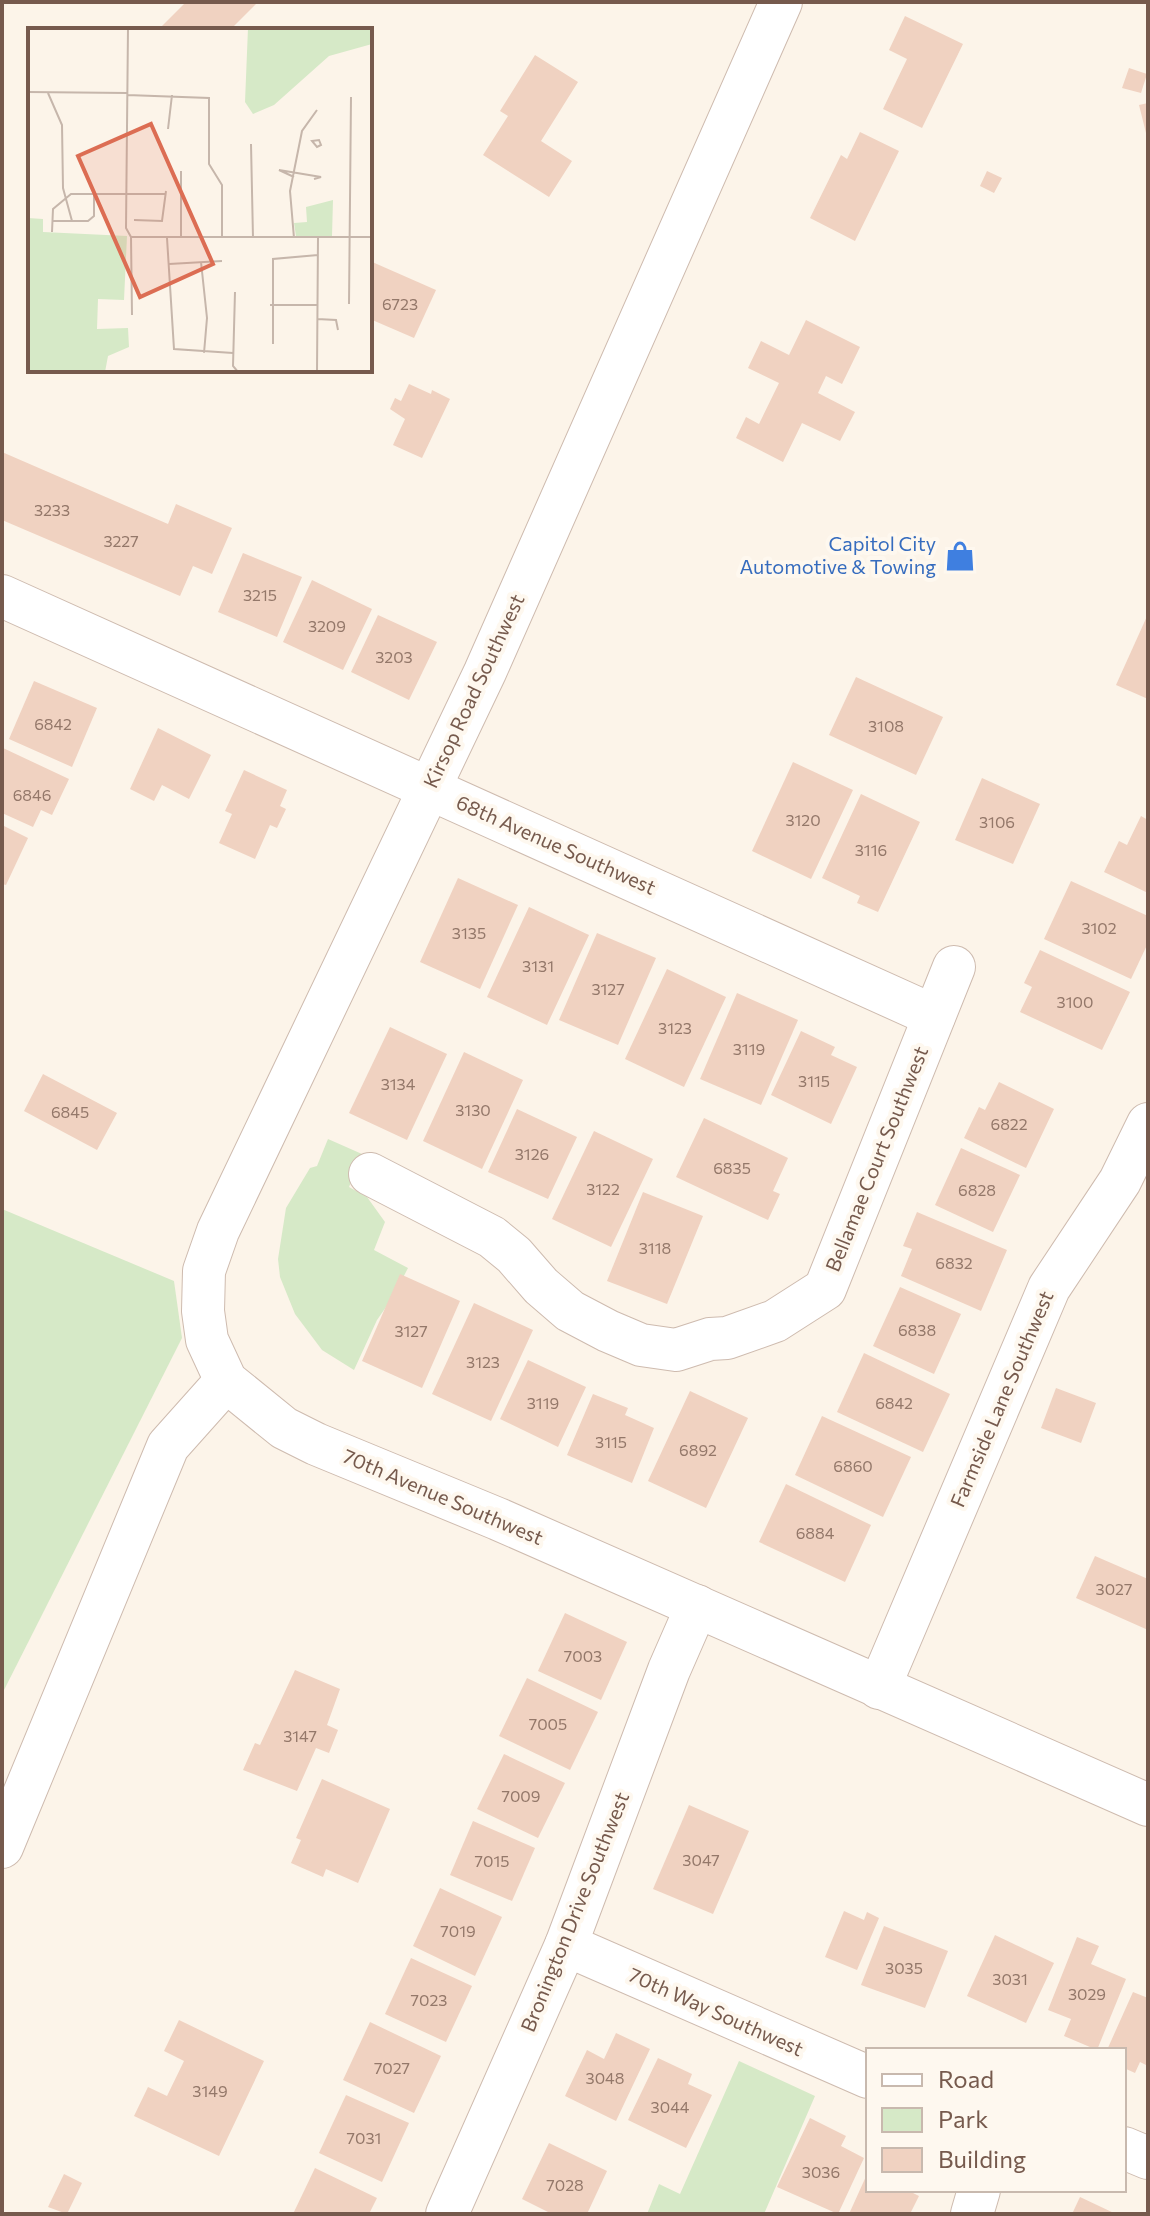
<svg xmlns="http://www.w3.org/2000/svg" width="1150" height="2216" viewBox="0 0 1150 2216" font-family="Commissioner,sans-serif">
<rect width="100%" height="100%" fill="#fcf4e9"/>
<!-- green -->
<g fill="#d6e9c7">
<path d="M328,1139L362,1154L349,1187L367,1197L385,1222L374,1250L408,1268L393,1297L377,1320L354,1370L322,1350L295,1314L280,1277L278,1259L286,1208L310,1168L317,1166Z"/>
<path d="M2,1209L174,1281L182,1338L2,1694Z"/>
<path d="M739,2061L815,2096L764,2214H647L659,2184L680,2194Z"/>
</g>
<!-- building -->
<g fill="#f0d2c1">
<path d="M186,2H258L230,30H158Z"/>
<path d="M905,16L963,44L922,128L883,109L907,59L889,50Z"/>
<path d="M535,55L578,82L541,141L572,161L549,197L483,155L508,116L500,111Z"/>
<path d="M1129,68L1147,74L1141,93L1122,88Z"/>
<path d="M1148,103V137H1147L1139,105Z"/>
<path d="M860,132L899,151L855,241L810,218L841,155L847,159Z"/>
<path d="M987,171L1002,178L994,193L980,186Z"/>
<path d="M370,261L436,290L414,338L370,319Z"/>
<path d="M806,320L860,347L842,384L826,376L818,393L855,412L840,441L802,423L783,462L736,438L746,417L759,424L779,383L748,368L761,341L789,355Z"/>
<path d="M409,384L431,394L432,390L450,399L422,458L393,445L405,419L390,409L395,398L401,401Z"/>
<path d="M2,452L168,524L176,504L232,528L212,574L193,566L180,596L2,520Z"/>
<path d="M243,553L302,577L277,637L218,612Z"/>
<path d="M312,580L372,609L343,670L283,642Z"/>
<path d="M1148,614V699L1116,685Z"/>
<path d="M378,615L437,642L409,700L351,672Z"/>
<path d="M856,677L943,717L916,775L829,735Z"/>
<path d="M34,681L97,708L72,767L9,739Z"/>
<path d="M158,728L211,755L189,799L162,785L154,801L130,789Z"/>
<path d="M3,748L69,779L52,815L41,810L33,827L2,813Z"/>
<path d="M793,762L853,790L811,879L752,851Z"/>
<path d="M244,770L287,790L280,806L286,809L277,828L270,825L255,859L219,843L232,814L225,811Z"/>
<path d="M982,778L1040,804L1013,864L955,840Z"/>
<path d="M861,794L920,822L878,912L857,903L860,896L822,878Z"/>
<path d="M1141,816L1148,820V893L1104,872L1119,841L1127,845Z"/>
<path d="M2,825L28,838L6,885L2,884Z"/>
<path d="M458,878L518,905L480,989L420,962Z"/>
<path d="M1071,881L1148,916V943L1131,979L1044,939Z"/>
<path d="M529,907L589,935L547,1025L487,997Z"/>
<path d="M597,933L656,958L618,1045L559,1020Z"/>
<path d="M1040,950L1130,992L1102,1050L1020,1012L1032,987L1024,983Z"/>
<path d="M667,969L726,997L684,1087L625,1059Z"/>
<path d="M737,993L798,1020L761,1105L700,1079Z"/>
<path d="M390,1027L447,1054L407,1140L349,1113Z"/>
<path d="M801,1031L835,1047L831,1055L857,1067L831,1124L771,1095Z"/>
<path d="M464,1052L523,1080L482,1169L423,1141Z"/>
<path d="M43,1074L117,1113L97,1150L24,1111Z"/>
<path d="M999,1082L1054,1109L1026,1168L964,1138L979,1107L985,1110Z"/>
<path d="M517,1109L577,1137L548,1199L488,1172Z"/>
<path d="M704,1118L788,1158L773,1191L780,1194L768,1220L676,1177Z"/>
<path d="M594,1131L653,1159L611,1247L552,1219Z"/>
<path d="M961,1148L1020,1175L993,1232L935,1205Z"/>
<path d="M643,1192L703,1216L667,1304L607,1281Z"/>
<path d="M917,1212L1007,1250L981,1311L901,1276L912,1249L903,1246Z"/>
<path d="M400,1274L460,1301L422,1388L362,1361Z"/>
<path d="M900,1287L961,1314L934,1374L873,1346Z"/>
<path d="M474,1303L533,1330L491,1421L432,1394Z"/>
<path d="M864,1353L950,1394L923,1452L837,1412Z"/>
<path d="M528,1360L586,1387L558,1447L500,1419Z"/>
<path d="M1056,1388L1096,1403L1081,1443L1041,1428Z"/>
<path d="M690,1391L748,1418L706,1508L648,1481Z"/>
<path d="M593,1394L628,1408L625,1415L654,1428L632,1483L567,1455Z"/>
<path d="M822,1416L911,1457L883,1517L795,1475Z"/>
<path d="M786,1484L871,1525L845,1582L759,1542Z"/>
<path d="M1095,1556L1148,1579V1630L1076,1598Z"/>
<path d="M565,1613L627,1642L601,1700L538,1671Z"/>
<path d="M295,1670L340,1689L327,1725L338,1730L329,1753L316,1748L297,1791L243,1770L255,1743L260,1745Z"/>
<path d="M527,1678L598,1712L570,1770L499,1736Z"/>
<path d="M504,1754L565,1783L538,1838L477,1809Z"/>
<path d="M322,1779L390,1809L358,1883L326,1869L323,1877L291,1863L301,1840L296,1838Z"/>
<path d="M689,1805L749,1831L713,1914L653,1889Z"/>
<path d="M473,1821L535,1848L512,1901L450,1875Z"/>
<path d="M440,1888L502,1917L475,1976L413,1946Z"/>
<path d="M844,1911L864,1920L867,1912L879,1918L857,1970L825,1957Z"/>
<path d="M884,1926L948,1951L925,2008L861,1985Z"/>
<path d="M995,1935L1054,1963L1026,2023L967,1996Z"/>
<path d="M1077,1937L1099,1946L1091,1964L1126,1979L1097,2050L1064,2036L1071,2019L1048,2010Z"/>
<path d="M411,1958L472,1986L446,2042L385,2014Z"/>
<path d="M1133,1992L1148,1998V2066L1140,2062L1135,2073L1124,2068V2050H1107Z"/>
<path d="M179,2020L264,2061L219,2156L134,2116L148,2087L167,2096L184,2061L164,2051Z"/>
<path d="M370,2022L441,2056L414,2113L343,2080Z"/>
<path d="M616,2033L650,2049L616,2121L565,2096L587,2050L604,2059Z"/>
<path d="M658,2058L692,2074L688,2084L712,2095L686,2148L628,2120Z"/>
<path d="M346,2095L409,2123L382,2182L319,2153Z"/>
<path d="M810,2118L846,2136L841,2146L864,2158L838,2214L777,2187Z"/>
<path d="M549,2143L607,2171L587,2214H552L522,2199Z"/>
<path d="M315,2168L377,2198L369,2214H293Z"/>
<path d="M868,2172V2190H907L919,2196L910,2214H849Z"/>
<path d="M64,2174L82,2183L67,2214L48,2207Z"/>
<path d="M1080,2197L1116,2214H1072Z"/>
</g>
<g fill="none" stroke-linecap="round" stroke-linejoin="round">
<!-- minor casing -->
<g stroke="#cebbaf" stroke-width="44">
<g id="minor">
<path d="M781,2L485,672L218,1231L204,1271L203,1311L207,1340L226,1381L284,1428L316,1444L498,1519L1148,1805"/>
<path d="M2,596L934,1016"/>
<path d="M370,1174L492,1237L514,1255L541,1286L570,1311L608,1331L641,1345L676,1350L710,1339L727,1338L775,1321L825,1289L954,967"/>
<path d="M879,1688L1049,1288L1120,1181L1148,1124"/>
<path d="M2,1847L168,1446L226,1381"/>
<path d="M566,1945L868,2077"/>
<path d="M1124,2148L1148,2158"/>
<path d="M447,2214L566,1945L669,1670L697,1606"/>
<path d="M972,2214L979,2190"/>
</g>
</g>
<!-- minor -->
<use href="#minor" stroke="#fff" stroke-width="42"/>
</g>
<!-- icons -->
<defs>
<g id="shop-bare" transform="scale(2.4)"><path d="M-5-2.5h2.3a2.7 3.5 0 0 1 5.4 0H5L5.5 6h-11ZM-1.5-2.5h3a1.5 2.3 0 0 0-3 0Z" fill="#3f7fe0" stroke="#fef8ef" stroke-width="2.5" paint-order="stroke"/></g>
</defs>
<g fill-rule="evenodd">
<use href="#shop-bare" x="960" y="556"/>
</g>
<g text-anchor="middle" stroke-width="8" stroke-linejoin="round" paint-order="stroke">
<!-- number labels -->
<g font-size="16" fill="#94786a">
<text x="400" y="310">6723</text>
<text x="52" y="516">3233</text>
<text x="121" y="547">3227</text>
<text x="260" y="601">3215</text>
<text x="327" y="632">3209</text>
<text x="394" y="663">3203</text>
<text x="53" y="730">6842</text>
<text x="886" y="732">3108</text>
<text x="32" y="801">6846</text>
<text x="803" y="826">3120</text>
<text x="997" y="828">3106</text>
<text x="871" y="856">3116</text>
<text x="1099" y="934">3102</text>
<text x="469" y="939">3135</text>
<text x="538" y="972">3131</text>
<text x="608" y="995">3127</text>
<text x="1075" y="1008">3100</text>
<text x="675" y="1034">3123</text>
<text x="749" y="1055">3119</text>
<text x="814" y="1087">3115</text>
<text x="398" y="1090">3134</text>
<text x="473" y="1116">3130</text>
<text x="70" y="1118">6845</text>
<text x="1009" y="1130">6822</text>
<text x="532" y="1160">3126</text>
<text x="732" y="1174">6835</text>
<text x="603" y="1195">3122</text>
<text x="977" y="1196">6828</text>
<text x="655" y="1254">3118</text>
<text x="954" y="1269">6832</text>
<text x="917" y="1336">6838</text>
<text x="411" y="1337">3127</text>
<text x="483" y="1368">3123</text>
<text x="543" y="1409">3119</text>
<text x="894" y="1409">6842</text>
<text x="611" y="1448">3115</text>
<text x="698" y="1456">6892</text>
<text x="853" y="1472">6860</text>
<text x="815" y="1539">6884</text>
<text x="1114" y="1595">3027</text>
<text x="583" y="1662">7003</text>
<text x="548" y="1730">7005</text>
<text x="300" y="1742">3147</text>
<text x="521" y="1802">7009</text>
<text x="701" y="1866">3047</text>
<text x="492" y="1867">7015</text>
<text x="458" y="1937">7019</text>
<text x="904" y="1974">3035</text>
<text x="1010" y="1985">3031</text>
<text x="1087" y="2000">3029</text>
<text x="429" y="2006">7023</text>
<text x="392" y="2074">7027</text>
<text x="605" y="2084">3048</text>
<text x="210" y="2097">3149</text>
<text x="670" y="2113">3044</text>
<text x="364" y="2144">7031</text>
<text x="821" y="2178">3036</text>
<text x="565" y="2191">7028</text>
</g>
<!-- shop labels -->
<g font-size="20" fill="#366cbe" stroke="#fef8ef" text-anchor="end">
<text x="936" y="551">Capitol City<tspan x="936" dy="23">Automotive &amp; Towing</tspan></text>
</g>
<!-- street labels -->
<g font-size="20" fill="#765a4d" stroke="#fef8ef">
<text transform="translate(474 691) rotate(-65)" y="7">Kirsop Road Southwest</text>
<text transform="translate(556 845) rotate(24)" y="7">68th Avenue Southwest</text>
<text transform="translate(877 1159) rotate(-68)" y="7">Bellamae Court Southwest</text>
<text transform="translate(1002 1399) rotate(-67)" y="7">Farmside Lane Southwest</text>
<text transform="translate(443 1497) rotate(23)" y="7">70th Avenue Southwest</text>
<text transform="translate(575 1912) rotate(-68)" y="7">Bronington Drive Southwest</text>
<text transform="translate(716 2012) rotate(24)" y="7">70th Way Southwest</text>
</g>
</g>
<!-- overview -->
<g transform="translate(28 28)">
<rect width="344" height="344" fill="#fcf4e9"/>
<path d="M220,0H344V16L301,28L246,77L225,86L217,74ZM305,172L304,208H268L266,195L279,194L278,179ZM0,190L15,191V204L99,208L96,272L70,271L69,301L100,300L101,319L80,328L77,344H0Z" fill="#d6e9c7"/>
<path fill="none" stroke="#c6b6ab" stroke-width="2" d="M100,0L98,200L103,209M0,64L99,65M20,65L34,97L35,160L44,193M99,67L181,70V136L194,157V210M140,101L144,67M284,113L291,112L293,117L289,119ZM223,116L225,210M153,143V210M266,149L251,142L293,149L286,151M106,192L134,193L138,163M24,193H60L66,188V166M24,204L25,181L43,166H138M103,209H344M103,209L104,287M139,210L146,321L205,325M266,210L262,163L274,103L289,82M173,234L179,290L176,325M141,236L194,233M207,264L205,338L210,344M321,276L323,69M242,277H289M289,291L308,292L310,302M245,316V231L290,227M254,344H289M289,344L290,209"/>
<path fill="#dc6d53" fill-opacity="0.15" stroke="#dc6d53" stroke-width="4" d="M123,96L185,236L112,269L50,128Z"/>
<rect width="344" height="344" fill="none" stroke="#765a4d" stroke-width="4"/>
</g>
<!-- border -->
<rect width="1150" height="2216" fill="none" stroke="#765a4d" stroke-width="8"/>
<!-- legend -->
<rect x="866" y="2048" width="260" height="144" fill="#fef8ef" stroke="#c8b9ae" stroke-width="2"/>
<rect x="882" y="2074" width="40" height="12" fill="#ffffff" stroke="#c8b9ae" stroke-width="2"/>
<text x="938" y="2088" font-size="24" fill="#765a4d">Road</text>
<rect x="882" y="2108" width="40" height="24" fill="#d6e9c7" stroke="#c8b9ae" stroke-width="2"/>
<text x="938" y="2128" font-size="24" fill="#765a4d">Park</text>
<rect x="882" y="2148" width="40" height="24" fill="#f0d2c1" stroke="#c8b9ae" stroke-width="2"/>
<text x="938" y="2168" font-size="24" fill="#765a4d">Building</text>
</svg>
